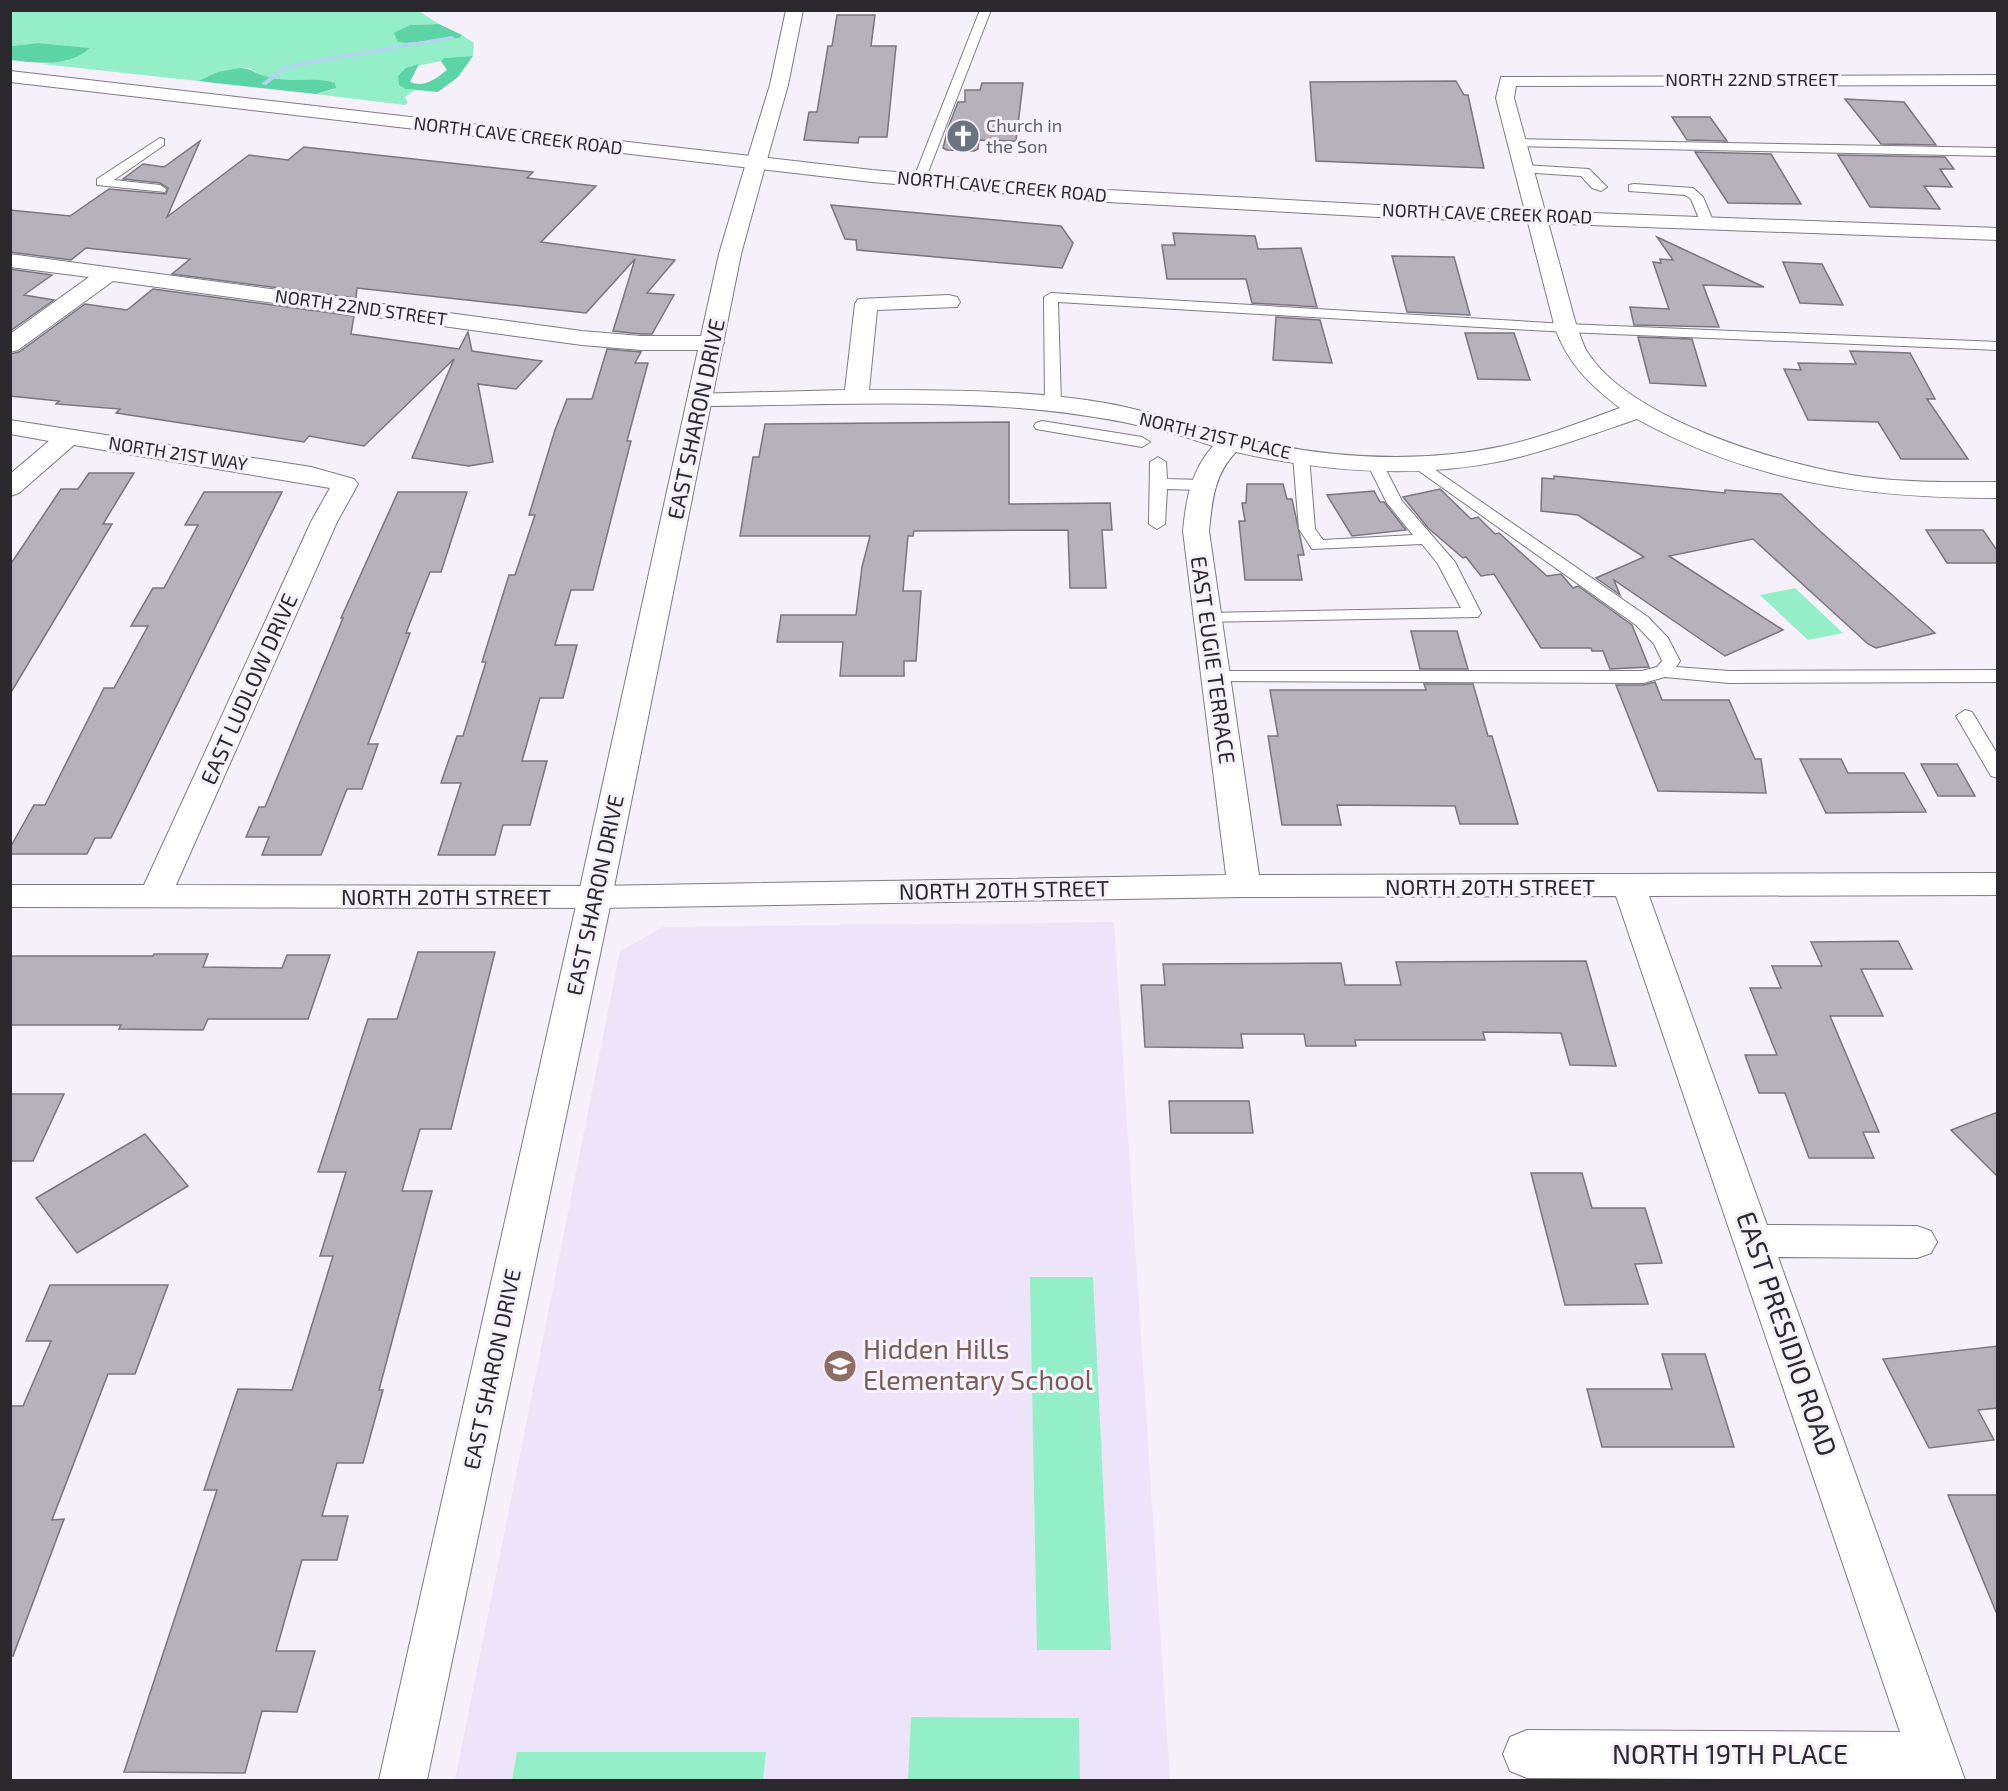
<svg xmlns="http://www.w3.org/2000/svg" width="2008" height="1791" viewBox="0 0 2008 1791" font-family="'Exo 2',sans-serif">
<rect width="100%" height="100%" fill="#f6f0fb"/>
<!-- education -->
<path fill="#eee4f9" d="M1114,922L1170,1780H455L620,951L663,927Z"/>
<!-- green -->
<g fill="#94eec7">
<path d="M417,10L439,24L410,25L398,42L406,43L460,38L462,35L474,43L473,56L444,58L441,61L406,68V89L415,90L405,97L408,103L405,105L316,94L335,89C311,71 289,87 264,76C255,73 253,68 243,68C226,69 213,74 198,81L42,64L66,61L89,48L38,43L11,46V11Z"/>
<path d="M1795,588L1843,633L1808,640L1760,595Z"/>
<path d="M1030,1277H1093L1111,1650H1037Z"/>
<path d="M911,1717L1079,1718L1080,1780H908Z"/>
<path d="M517,1752H766L763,1780H512Z"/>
</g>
<!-- forest -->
<g fill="#5cd4a5">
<path d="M439,24L462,35L460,38L406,43L398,42L394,33L410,25Z"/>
<path d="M38,43L90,48C67,68 39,63 11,60V46Z"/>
<path d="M473,56L458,77L438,92L406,89L399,85L398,76L406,68L419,64L410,82C424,88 436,79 447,70L441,61L444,58Z"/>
<path d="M239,68C251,68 254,73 265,76C287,84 312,76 335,83L336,88L316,94L198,81L218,72Z"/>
</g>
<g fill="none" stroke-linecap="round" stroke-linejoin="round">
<!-- stream -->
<path fill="#b6d4f1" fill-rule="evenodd" d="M452,36L454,37V39L305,65L287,69L266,85L261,84L283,67L305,61Z"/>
</g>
<!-- building -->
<g fill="#b6b1ba" stroke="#7a757e" stroke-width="1.5">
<path d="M837,15H875L871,46H896L887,137H859L858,143L804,140L809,112H817L828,46H832Z"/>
<path d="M1456,81L1464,95H1468L1484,168L1316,161L1310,82Z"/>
<path d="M982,83H1023L1016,141L979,140L978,149L974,151L947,150L943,148L948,128L958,102H965V90H980Z"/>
<path d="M1845,99L1904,102L1936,145L1881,144Z"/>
<path d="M1672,117H1710L1727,141L1687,140Z"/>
<path d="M200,141L167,217L249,155L288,160L304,147L533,172L527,178L596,186L541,242L675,260L647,293L674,295L652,334H641L613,331L635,259L586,313L357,288L356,298L172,274L190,259L86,248L71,260L10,252V210L70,216L109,189L166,194L168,188L160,183L123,179L143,164L164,167Z"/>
<path d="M1695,152L1771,154L1801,204L1728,203Z"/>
<path d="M1838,155L1945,157L1954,169H1940L1952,187L1924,186L1940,209L1870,207Z"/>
<path d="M831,205L1061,226L1073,243L1062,268L857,250L856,240L845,239Z"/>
<path d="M1173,233L1255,236L1258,249L1301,248L1317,307L1252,303L1246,279H1167L1162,245H1175Z"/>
<path d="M1657,237L1764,287L1703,285L1719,327L1634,325L1630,307L1669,309L1653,262L1661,263L1660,259L1673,260Z"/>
<path d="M1392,256L1454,257L1470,315L1407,312Z"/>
<path d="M1783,262L1822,264L1843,305L1800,303Z"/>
<path d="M10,269L52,275L24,295L54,300L10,331Z"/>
<path d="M153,289L354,316L351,334L459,349L468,332L472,351L542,361L516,389L478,384L493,462L469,466L412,458L454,359L364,446L309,436L304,442L116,413L120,409L56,404L59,401L10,396V354L19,352L85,304L127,310Z"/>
<path d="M1276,317L1320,320L1332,363L1273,360Z"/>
<path d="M1465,333H1514L1530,380L1478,379Z"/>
<path d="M1638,337L1692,339L1706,386L1650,383Z"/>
<path d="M607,349L641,352L635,363H648L627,441H631L593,590H571L555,645H577L563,698H540L522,761H547L530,825H503L495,855H438L461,783H441L457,736H463L486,662H482L509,575H515L535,515H529L555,430L567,399H592Z"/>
<path d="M1850,351L1910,353L1935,399H1927L1968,459H1901L1878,422L1808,420L1784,369L1801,370L1798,363L1856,364Z"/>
<path d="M1009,422V504L1110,503L1112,530H1102L1106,588H1070L1068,530L914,531L913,536H908L903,591H921L916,661H904V676H840L843,642H777L781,615H856L862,567L870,536H740L753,457H759L765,424Z"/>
<path d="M89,473H134L103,524H112L10,694V565L61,489H78Z"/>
<path d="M1554,476L1725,493V490L1781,494L1820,531L1935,633L1876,648L1868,644L1753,539L1669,556L1783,630L1725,656L1614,580L1620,595L1596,578L1644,557L1578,515L1541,511L1542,478L1554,479Z"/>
<path d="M1247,484H1283L1287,499H1292L1304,555H1298L1302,580H1245L1239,521H1245L1242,503H1246Z"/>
<path d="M1440,489L1471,519L1478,517L1495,534L1499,533L1547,576L1561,574L1573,588L1578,586L1632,625L1649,667L1610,669L1603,651H1592L1591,648H1541L1494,574L1481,576L1466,557L1463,558L1428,528L1403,497Z"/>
<path d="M1374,491L1380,502H1384L1406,530L1352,536L1327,495Z"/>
<path d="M204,492H282L111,838H95L87,854H10V848L34,805H45L104,688H114L148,626H131L153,588H164L198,525H185Z"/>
<path d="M398,492H467L441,572H430L406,633H410L368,744H378L362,789H347L321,855H262L269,837H246L259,807H265L343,618H341Z"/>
<path d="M1926,530H1983L1998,552V563H1947Z"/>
<path d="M1411,631H1457L1468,669H1420Z"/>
<path d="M1655,682L1662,700H1729L1755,759H1761L1766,793L1658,791L1616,685H1643Z"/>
<path d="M1424,684H1473L1488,736H1492L1518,824H1460L1455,806L1337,805L1341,825H1282L1268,736H1278L1270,690H1426Z"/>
<path d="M1800,759H1841L1848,773H1904L1926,812L1826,813Z"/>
<path d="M1921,764H1957L1975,796H1938Z"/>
<path d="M1898,941L1912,969H1861L1883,1016H1830L1879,1132H1863L1874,1158H1809L1785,1093H1759L1745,1055H1777L1750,988H1781L1772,966H1822L1811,942Z"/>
<path d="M418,952H495L451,1129H420L402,1191H432L379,1390H383L363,1463H337L322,1516H348L337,1560H302L276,1651H315L297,1712L262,1711L245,1773L124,1772L217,1490H204L238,1389L292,1390L333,1256H320L346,1172H318L368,1019H397Z"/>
<path d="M154,954H208L203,967L282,968L287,955H330L308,1019H208L203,1030L119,1029L121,1025H10V956H153Z"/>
<path d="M1586,961L1616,1066L1570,1065L1561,1033L1483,1032L1485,1040H1355L1356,1046H1306L1304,1034H1241L1243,1048L1145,1047L1141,985H1165L1163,964L1341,963L1345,985H1401L1396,962Z"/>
<path d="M10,1094H64L33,1161H10Z"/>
<path d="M1169,1101H1249L1253,1133H1171Z"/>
<path d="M1998,1112V1177L1951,1130Z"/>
<path d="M145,1134L188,1186L77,1253L36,1198Z"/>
<path d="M1531,1173H1582L1592,1208H1645L1662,1263L1635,1264L1648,1304L1565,1305Z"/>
<path d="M50,1285H168L135,1374H108L52,1520L64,1519L13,1656L10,1655V1406H23L51,1341H26Z"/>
<path d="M1998,1346V1408L1978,1410L1994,1440L1929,1448L1883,1359Z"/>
<path d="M1662,1354H1705L1734,1447H1602L1587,1389H1672Z"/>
<path d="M1948,1495H1998V1611L1996,1612Z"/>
</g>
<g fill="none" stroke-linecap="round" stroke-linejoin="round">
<!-- service casing -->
<g stroke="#7f7a83" stroke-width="2">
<g id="service">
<path d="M980,10H991L925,180L919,184L914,183L913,180Z"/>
<path d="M160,138L164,139V145L114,180L160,185L166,189L165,192L97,185V179Z"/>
<path d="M1515,139L1998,148V156L1511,146L1509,143Z"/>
<path d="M1523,165L1589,169L1607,187L1601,191L1592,188L1581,176L1519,172V166Z"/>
<path d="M1634,184L1693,188L1703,197L1714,223L1707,227L1702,226L1691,199L1685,195L1629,191V185Z"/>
<path d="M1051,293L1566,324L1998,342V350L1566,332L1058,302L1061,404L1053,409L1045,404L1044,297Z"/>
<path d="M1042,421L1142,437L1150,442L1142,447L1036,429L1034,426L1036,423Z"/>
<path d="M1301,451L1309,456L1315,529L1323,540L1413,535L1387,503L1367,463L1369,460H1381L1402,501L1455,562L1481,613L1478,617L1200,622L1197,618L1200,614L1206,613L1461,608L1438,564L1422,544L1312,549L1299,529L1293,456Z"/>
<path d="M1158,457L1166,462L1167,479L1201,480L1209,485L1201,490L1167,489L1165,524L1157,529L1149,524L1150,462Z"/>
<path d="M1418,458L1648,617L1668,638L1680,661L1676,667L1729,671L1998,670V682L1729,683L1665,677L1643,683L1207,681L1205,677L1214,671H1642L1657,667L1662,661L1654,644L1636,625L1412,466L1410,463Z"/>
<path d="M1965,710L1972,712L1998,755V778L1991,776L1956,716Z"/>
</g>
</g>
<!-- minor casing -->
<g stroke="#7f7a83" stroke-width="2">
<g id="minor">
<path d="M786,10H803L788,85L766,163L763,167H749L746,163L770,85Z"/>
<path d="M1998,75V85L1516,86L1514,98L1577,328C1581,336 1583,346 1588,353C1632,421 1788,467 1865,477C1909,483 1954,482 1998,482V498C1868,498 1752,483 1637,419C1593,434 1548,451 1502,461C1413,479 1324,472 1236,452C1214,474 1212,502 1209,531L1259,875L1998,873V895L1649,896L1767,1225L1917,1226L1931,1231L1937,1242L1931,1253L1917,1258L1778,1257L1965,1780L1527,1778L1510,1771L1503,1754L1510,1737L1527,1730L1900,1732L1616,896L1244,897L595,908L10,907V885H144L311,522L330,488L74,445L19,493L10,496V474L49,441L10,434V420L311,467L354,479L358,484L337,522L176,885L595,886L1226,875L1183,531C1186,499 1191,471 1213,446C1050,390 870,405 700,406L692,404L688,399L692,394L845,390L855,304L858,299L949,295L957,297L960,302L957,307L877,310L869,390C947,390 1028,390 1105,403C1159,412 1210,433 1263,443C1342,459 1425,463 1503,446C1543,437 1582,422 1620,408C1590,385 1568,364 1555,328L1496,98L1501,77Z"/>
<path d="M10,254L582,331L641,336H712L720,338L724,343L720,348L712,350H641L582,345L113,281L18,350L10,352V334L89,277L10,267Z"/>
</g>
</g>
<!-- tertiary casing -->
<g stroke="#7f7a83" stroke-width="2">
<path id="tertiary" d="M756,157L763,159L766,163L741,254L612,897L427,1780H379L578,897L719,254L746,163L749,159Z"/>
</g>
<!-- primary casing -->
<g stroke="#7f7a83" stroke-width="2">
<path id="primary" d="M10,71L872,170L1108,190L1378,205L1998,228V240L1378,217L1108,202L872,182L10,82Z"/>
</g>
<!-- service -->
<use href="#service" fill="#fff" fill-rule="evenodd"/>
<!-- minor -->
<use href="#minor" fill="#fff" fill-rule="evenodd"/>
<!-- tertiary -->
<use href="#tertiary" fill="#fff" fill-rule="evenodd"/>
<!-- primary -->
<use href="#primary" fill="#fff" fill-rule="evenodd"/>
</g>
<!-- icons -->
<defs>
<g id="church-disc" transform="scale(1.725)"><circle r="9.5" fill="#6b7280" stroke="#f6f0fb"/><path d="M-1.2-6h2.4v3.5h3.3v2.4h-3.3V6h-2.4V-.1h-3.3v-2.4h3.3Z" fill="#fff"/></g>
<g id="school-disc" transform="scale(1.725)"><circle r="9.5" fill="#8d6e63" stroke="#f6f0fb"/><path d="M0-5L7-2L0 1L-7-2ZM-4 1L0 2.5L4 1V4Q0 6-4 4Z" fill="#fff"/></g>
</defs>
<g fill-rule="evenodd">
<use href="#church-disc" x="963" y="136"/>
<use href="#school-disc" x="840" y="1366"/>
</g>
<g text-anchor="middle" stroke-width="6" stroke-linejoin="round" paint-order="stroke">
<!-- far-street labels -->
<g font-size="18" fill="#2b292d" stroke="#f6f0fb">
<text x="1752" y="86">NORTH 22ND STREET</text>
<text transform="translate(518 136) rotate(7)" y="6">NORTH CAVE CREEK ROAD</text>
<text transform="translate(1002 187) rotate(5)" y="6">NORTH CAVE CREEK ROAD</text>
<text transform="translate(1487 214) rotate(2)" y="6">NORTH CAVE CREEK ROAD</text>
<text transform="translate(361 308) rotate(8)" y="6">NORTH 22ND STREET</text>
<text transform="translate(1215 436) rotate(13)" y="6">NORTH 21ST PLACE</text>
<text transform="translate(178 454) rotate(9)" y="6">NORTH 21ST WAY</text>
</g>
<!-- far-worship labels -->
<g font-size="18" fill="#5b616d" stroke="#f6f0fb" text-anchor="start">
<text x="986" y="132">Church in<tspan x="986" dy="21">the Son</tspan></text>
</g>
<!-- street labels -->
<g font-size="22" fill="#2b292d" stroke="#f6f0fb">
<text transform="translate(696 419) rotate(-78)" y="8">EAST SHARON DRIVE</text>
<text transform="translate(1213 660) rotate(82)" y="8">EAST EUGIE TERRACE</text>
<text transform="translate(249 689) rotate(-66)" y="8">EAST LUDLOW DRIVE</text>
<text x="1490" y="895">NORTH 20TH STREET</text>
<text transform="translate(1004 890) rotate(-1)" y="8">NORTH 20TH STREET</text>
<text transform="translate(595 895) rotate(-78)" y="8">EAST SHARON DRIVE</text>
<text x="446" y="905">NORTH 20TH STREET</text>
<text transform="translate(492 1369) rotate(-78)" y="8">EAST SHARON DRIVE</text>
</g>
<!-- near-street labels -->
<g font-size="27" fill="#2b292d" stroke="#f6f0fb">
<text transform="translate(1786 1334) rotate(71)" y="9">EAST PRESIDIO ROAD</text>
<text x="1730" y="1764">NORTH 19TH PLACE</text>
</g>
<!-- near-education labels -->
<g font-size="27" fill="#785e54" stroke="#f6f0fb" text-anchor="start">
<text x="863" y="1359">Hidden Hills<tspan x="863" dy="31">Elementary School</tspan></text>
</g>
</g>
<!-- border -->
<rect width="2008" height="1791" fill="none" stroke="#2b292d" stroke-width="24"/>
</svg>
